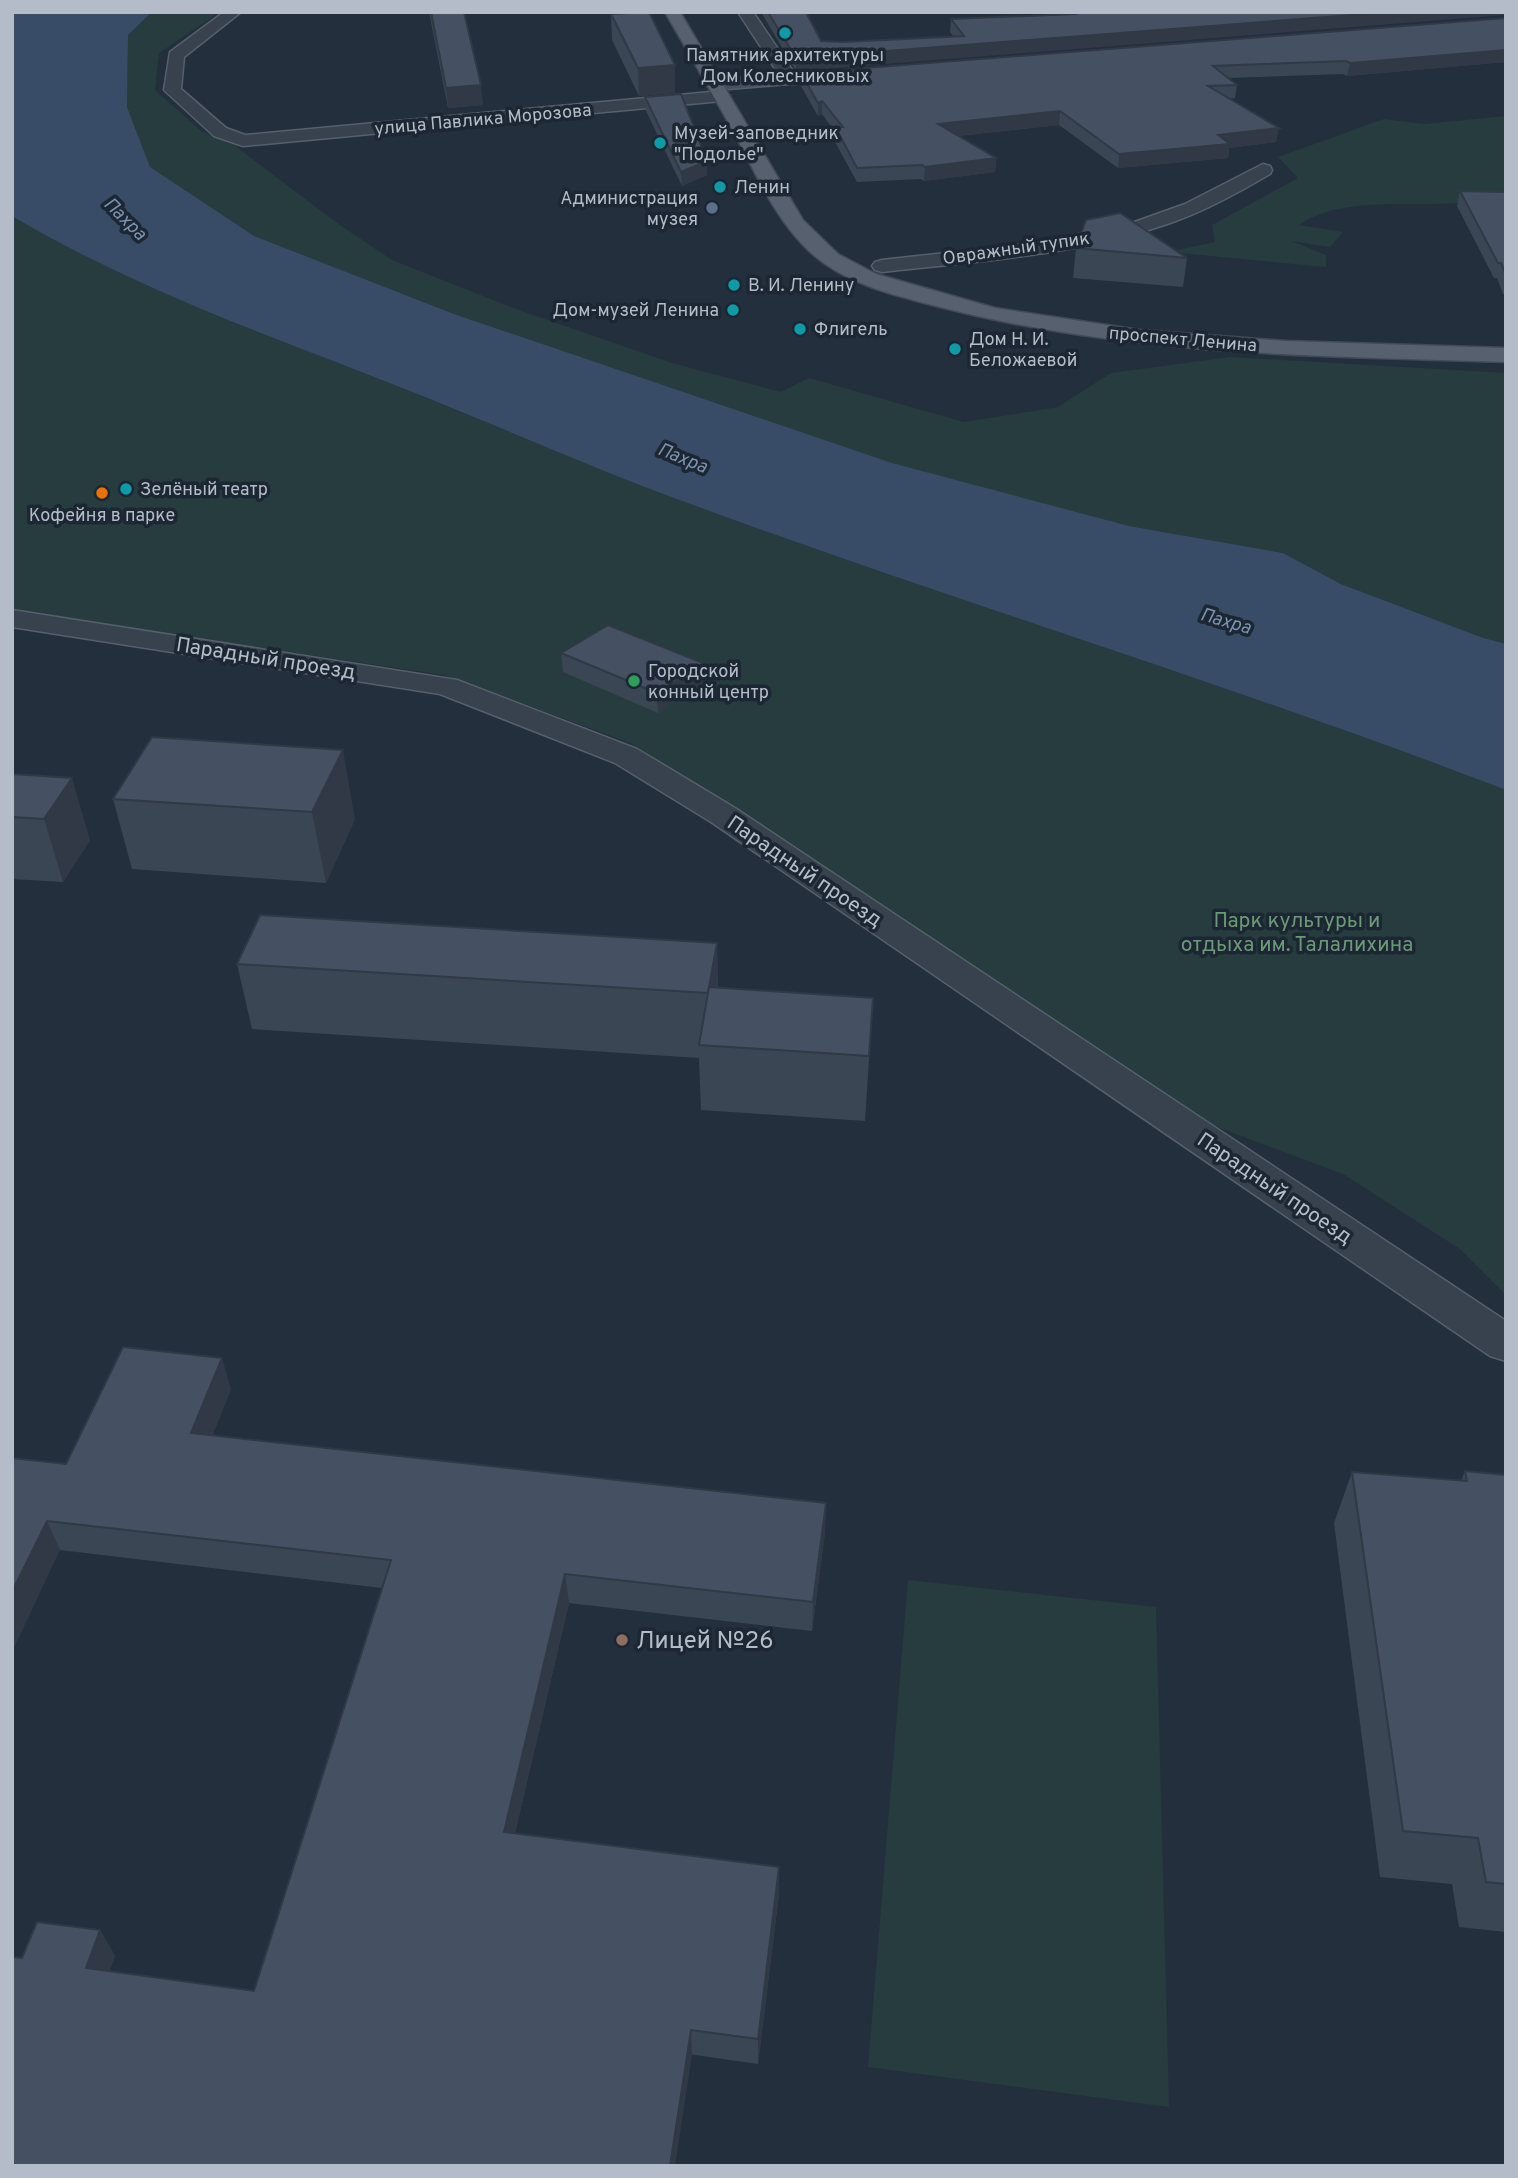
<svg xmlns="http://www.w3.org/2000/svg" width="1518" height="2178" viewBox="0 0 1518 2178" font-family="Overpass,sans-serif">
<rect width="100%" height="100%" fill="#242f3e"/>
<!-- green -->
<g fill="#263c3f">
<path d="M152,12H220L159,53L155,90L201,131L234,145L337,223L392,260L516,309L672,363L781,392L809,378L964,422L1058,407L1111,373L1230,357L1506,373V644L1483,639L1341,584L1283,553L1129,526L900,466L454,314L253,236L150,167L127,107L128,35Z"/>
<path d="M1506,116V196C1490,198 1474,201 1457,203C1409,207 1341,196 1299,225L1343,232L1330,247L1291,241L1326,255V267L1169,252L1215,242L1212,225L1298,178L1278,157L1384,119L1424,124Z"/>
<path d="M12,216C140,291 280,339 417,394C509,431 600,471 693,505C963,604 1238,687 1506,790V1295L1460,1249L1343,1174L1217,1127L633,744L444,675L12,610Z"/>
<path d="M908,1580L1156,1607L1169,2107L868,2067Z"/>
</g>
<!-- water -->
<path fill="#394c67" d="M12,12H152L128,35L127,107L150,167L254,236L454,314L892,463L1129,526L1283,553L1341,584L1483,638L1506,644V790C1238,687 963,604 693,505C602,472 514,433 425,397C285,341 142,293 12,216Z"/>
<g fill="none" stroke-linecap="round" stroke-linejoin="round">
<!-- street casing -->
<g stroke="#565f6c" stroke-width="3">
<g id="street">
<path d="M224,12H241L184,57L181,89L226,128L245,135L722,91L730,96L722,101L243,146L214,136L164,90L170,52Z"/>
<path d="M738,12H753L799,80L797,84H785Z"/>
<path d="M1263,164L1270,166L1272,170L1270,174C1239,192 1207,210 1173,222C1080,255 980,261 882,272L875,270L872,266L875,262L882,260L1026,244L1126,225L1185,204Z"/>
<path d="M12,610L457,680L637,749L735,808L1506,1321V1361L1490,1356L711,822L615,763L440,694L12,627Z"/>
</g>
</g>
<!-- secondary casing -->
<g stroke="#565f6c" stroke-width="3">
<path id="secondary" d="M851,70L859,75L857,78L717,90L709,85L717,80Z"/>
</g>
<!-- primary casing -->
<g stroke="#414a57" stroke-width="3">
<path id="primary" d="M665,12H680L803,220L838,254L876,274L995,308L1140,330L1286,341L1506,348V362C1317,356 1128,355 944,308C898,296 845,285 809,251C774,218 756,173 733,131C711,91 688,52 665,12Z"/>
</g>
<!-- street -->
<use href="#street" fill="#38414e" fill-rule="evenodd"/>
<!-- secondary -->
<use href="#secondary" fill="#465061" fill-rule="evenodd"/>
<!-- primary -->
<use href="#primary" fill="#56606e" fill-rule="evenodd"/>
</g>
<!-- wall -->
<g fill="#3b4654">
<path d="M429,12H464L483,105L448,108Z"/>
<path d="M761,12H806L821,41L843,42L954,37L950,32L951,19L1048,15L1041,12H1506L796,71Z"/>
<path d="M611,14L675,65V93L639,96L612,40Z"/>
<path d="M1506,18V62L1347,76L1343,74L1229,78L1237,85L1235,98L1228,99L1276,142L1229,148L1228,158L1118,168L1059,125L958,136L996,158L995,172L924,181L921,179L857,182L835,142V132L822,114L818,116L801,86V73Z"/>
<path d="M645,97L707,175L682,186L646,111Z"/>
<path d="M1460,191L1506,192V294H1503L1497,278H1494L1457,206Z"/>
<path d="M1076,248L1187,258L1183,287L1073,278Z"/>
<path d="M561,653L704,682L658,713L563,672Z"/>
<path d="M152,737L355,819L326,883L132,869L113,799Z"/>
<path d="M12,774L90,840L63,882L12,879Z"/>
<path d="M717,943L718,988L873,998L865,1121L701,1110L699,1058L252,1029L237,964Z"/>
<path d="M231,1389L212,1436L826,1503L825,1532L812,1631L569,1603L515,1833L779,1894L758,2064L22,1958L100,1930L115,1956L109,1971L254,1991L382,1588L60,1550L12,1458L66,1464Z"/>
<path d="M1465,1471L1506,1475V1932L1459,1927L1452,1884L1380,1877L1334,1523L1352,1472L1461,1481Z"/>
</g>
<!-- shaded-wall -->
<g fill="#303945">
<path d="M1390,12H1506V15L796,71V58Z"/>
<path d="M1506,50V62L1347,76L1350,63Z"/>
<path d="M675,65V93L639,96L638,68Z"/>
<path d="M481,85L483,105L448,108L446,88Z"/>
<path d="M822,101V114L818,116V103Z"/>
<path d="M1060,111L1059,125L937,138L938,124Z"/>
<path d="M1279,128L1276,142L1229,148L1228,158L1118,168L1119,154L1218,135Z"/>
<path d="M996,158L995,172L924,181L925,167Z"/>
<path d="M707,161V175L682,186L681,172Z"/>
<path d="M703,663L704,682L658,713L657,693Z"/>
<path d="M343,750L355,819L326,883L312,812Z"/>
<path d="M72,778L90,840L63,882L44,819Z"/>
<path d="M717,943L718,1007L708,993Z"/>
<path d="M222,1358L231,1389L201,1463L191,1433Z"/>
<path d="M826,1503L825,1532L812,1631L813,1602Z"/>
<path d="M47,1521L60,1550L12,1652V1592Z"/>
<path d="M565,1574L569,1603L509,1859L504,1832Z"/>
<path d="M779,1867V1894L758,2064V2039Z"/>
<path d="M100,1930L115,1956L101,1994L86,1968Z"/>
<path d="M691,2030L692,2055L675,2166H670Z"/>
</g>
<!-- building -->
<g fill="#455162" stroke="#303945" stroke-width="2">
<path d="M431,12H464L481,85L446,88Z"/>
<path d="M649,12L675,65L638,68L611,14Z"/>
<path d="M768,12H806L821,41L843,42L964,36L951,19L1077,14L1072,12H1390L796,58Z"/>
<path d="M1506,18V50L1350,63L1346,61L1213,66L1237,85L1208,86L1279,128L1218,135L1230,144L1119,154L1060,111L938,124L996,158L925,167L922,165L857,168L836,128L843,127L822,101L818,103L801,73Z"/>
<path d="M681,94L707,161L681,172L645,97Z"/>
<path d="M1460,191L1506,192V275L1501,263H1498Z"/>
<path d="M1120,213L1187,258L1076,248L1086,220Z"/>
<path d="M608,625L703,663L657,693L561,653Z"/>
<path d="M152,737L343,750L312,812L113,799Z"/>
<path d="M12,774L72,778L44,819L12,817Z"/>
<path d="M260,915L717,943L708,993L237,964Z"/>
<path d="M709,987L873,998L869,1056L699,1045Z"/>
<path d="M123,1347L222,1358L191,1433L826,1503L813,1602L565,1574L504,1832L779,1867L758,2039L691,2030L670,2166H12V1957L22,1958L37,1922L100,1930L86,1968L254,1991L391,1560L47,1521L12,1592V1458L66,1464Z"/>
<path d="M1465,1471L1506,1475V1884L1486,1882L1478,1838L1403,1831L1352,1472L1467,1481Z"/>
</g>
<!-- markers -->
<g fill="#0f9aa8" stroke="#1d2633" stroke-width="2.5">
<circle cx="785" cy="33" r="7"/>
<circle cx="660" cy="143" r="7"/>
<circle cx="720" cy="187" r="7"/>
<circle cx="734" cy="285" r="7"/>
<circle cx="733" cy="310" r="7"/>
<circle cx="800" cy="329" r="7"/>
<circle cx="955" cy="349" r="7"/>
<circle cx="126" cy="489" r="7"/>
</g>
<circle fill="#5c6f8a" stroke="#1d2633" stroke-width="2.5" cx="712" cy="208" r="7"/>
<circle fill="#e8710a" stroke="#1d2633" stroke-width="2.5" cx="102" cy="493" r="7"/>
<circle fill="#2e9e5b" stroke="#1d2633" stroke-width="2.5" cx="634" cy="681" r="7"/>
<circle fill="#8d6e63" stroke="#1d2633" stroke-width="2.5" cx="622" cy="1640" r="7"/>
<g text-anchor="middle" stroke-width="7" stroke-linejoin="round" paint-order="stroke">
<!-- far-poi labels -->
<g font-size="18" fill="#b4bcc9" stroke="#1d2633" text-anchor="start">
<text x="785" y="61" text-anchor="middle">Памятник архитектуры<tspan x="785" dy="21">Дом Колесниковых</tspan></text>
<text x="674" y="139">Музей-заповедник<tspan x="674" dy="21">"Подолье"</tspan></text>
<text x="734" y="193">Ленин</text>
<text x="698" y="204" text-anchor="end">Администрация<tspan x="698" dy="21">музея</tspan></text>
<text x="748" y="291">В. И. Ленину</text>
<text x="719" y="316" text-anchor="end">Дом-музей Ленина</text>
<text x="814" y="335">Флигель</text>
<text x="969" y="345">Дом Н. И.<tspan x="969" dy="21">Беложаевой</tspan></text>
<text x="140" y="495">Зелёный театр</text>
<text x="102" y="521" text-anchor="middle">Кофейня в парке</text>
<text x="648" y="677">Городской<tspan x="648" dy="21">конный центр</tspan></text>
</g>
<!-- far-street labels -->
<g font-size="18" fill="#b4bcc9" stroke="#1d2633">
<text transform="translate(483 119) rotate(-5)" y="6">улица Павлика Морозова</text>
<text transform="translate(1016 248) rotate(-8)" y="6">Овражный тупик</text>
<text transform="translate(1183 339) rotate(5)" y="6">проспект Ленина</text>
</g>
<!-- far-water labels -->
<g font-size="19" font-style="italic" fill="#7c92b1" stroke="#1d2633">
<text transform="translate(126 218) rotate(45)" y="7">Пахра</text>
<text transform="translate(683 457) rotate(22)" y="7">Пахра</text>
<text transform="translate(1226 620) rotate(16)" y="7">Пахра</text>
</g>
<!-- street labels -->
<g font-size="21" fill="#b4bcc9" stroke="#1d2633">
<text transform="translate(266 658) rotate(9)" y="7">Парадный проезд</text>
<text transform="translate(805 871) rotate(34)" y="7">Парадный проезд</text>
<text transform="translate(1275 1188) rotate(34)" y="7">Парадный проезд</text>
</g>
<!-- park labels -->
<g font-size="21" fill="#6b9a76" stroke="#1d2633">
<text x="1297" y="927">Парк культуры и<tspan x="1297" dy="24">отдыха им. Талалихина</tspan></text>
</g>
<!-- near-poi labels -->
<g font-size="24" fill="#b4bcc9" stroke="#1d2633" text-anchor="start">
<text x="636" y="1648">Лицей №26</text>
</g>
</g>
<!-- border -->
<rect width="1518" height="2178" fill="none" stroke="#b4bcc9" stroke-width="28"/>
</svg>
